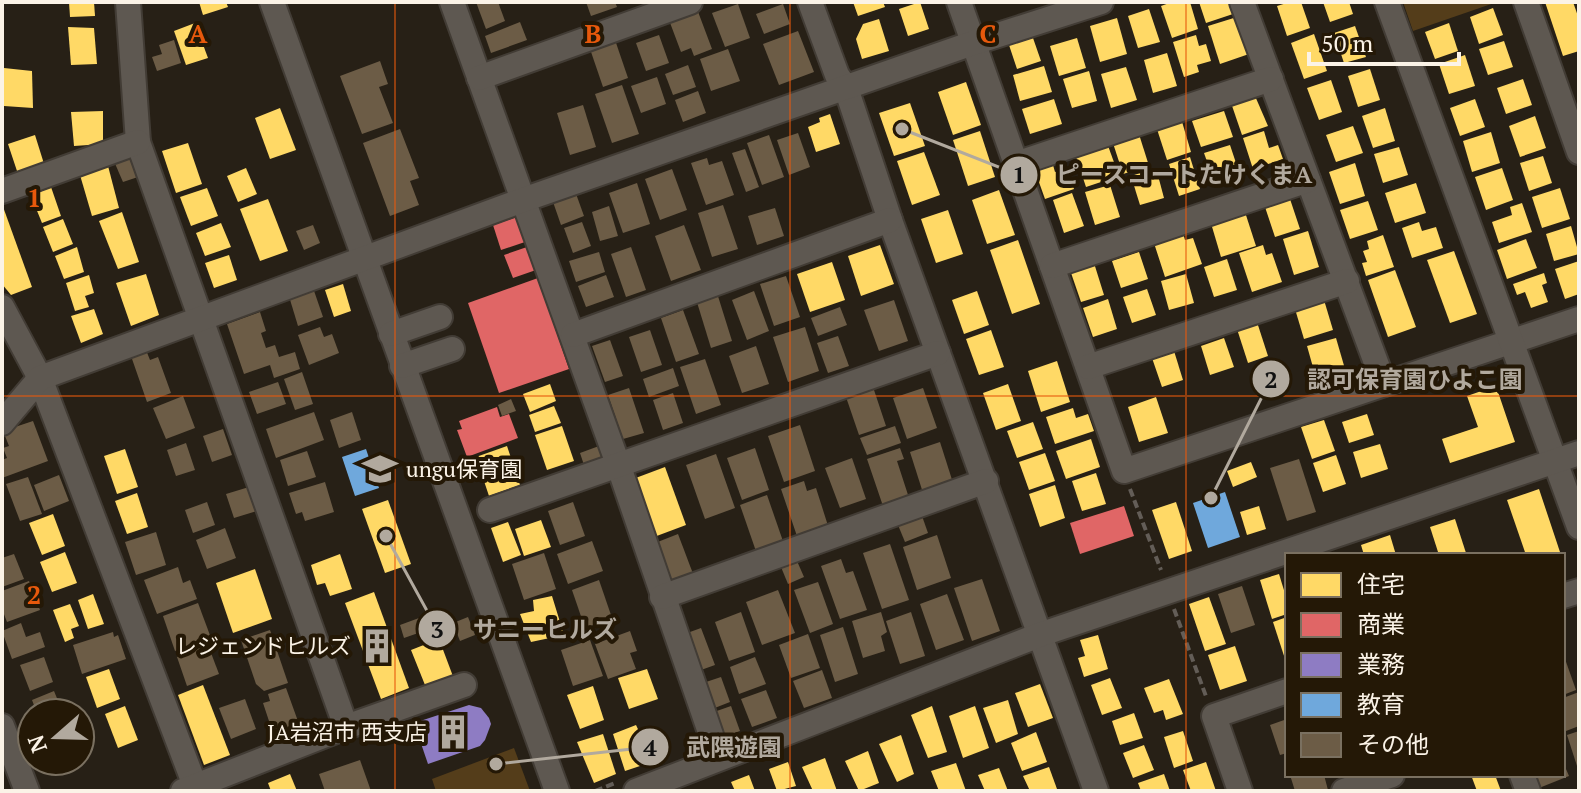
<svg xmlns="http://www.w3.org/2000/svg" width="1581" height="793" viewBox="0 0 1581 793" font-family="'PT Serif','Noto Sans JP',serif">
<rect width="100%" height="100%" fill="#272016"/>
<!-- green -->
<g fill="#543d1a">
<path d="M1403,2H1497L1413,31Z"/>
<path d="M514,748L530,791H436L432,779Z"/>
</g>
<!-- homes -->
<g fill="#ffd966">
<path d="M69,2H94L95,16L70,17Z"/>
<path d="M199,2H226L228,7L203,15Z"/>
<path d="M853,2H883L885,7L858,16Z"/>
<path d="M920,2L929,29L908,36L899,9Z"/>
<path d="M1172,2H1190L1198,29L1172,38L1161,6Z"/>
<path d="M1199,2H1229L1233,14L1206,23Z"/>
<path d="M1290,2H1301L1310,28L1287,36L1277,6Z"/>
<path d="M1323,2H1349L1353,14L1330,22Z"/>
<path d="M1545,2H1573L1579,19V51L1563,56Z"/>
<path d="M1493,8L1503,35L1479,44L1470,17Z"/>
<path d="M1149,9L1160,42L1138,48L1128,16Z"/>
<path d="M1237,17L1249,54L1220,64L1208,26Z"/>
<path d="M1117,18L1127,54L1100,62L1090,26Z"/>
<path d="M879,19L889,51L862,59L856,39L863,24Z"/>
<path d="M195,23L208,58L186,65L174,31Z"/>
<path d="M1449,23L1458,51L1435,59L1425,32Z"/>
<path d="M1355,26L1366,57L1344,63L1334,33Z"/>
<path d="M68,27L94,28L97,64L71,65Z"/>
<path d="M1314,34L1327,71L1304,79L1291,43Z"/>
<path d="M1196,35L1199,46L1206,44L1211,61L1197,65L1199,72L1184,77L1173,42Z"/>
<path d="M1033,38L1041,61L1017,69L1009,45Z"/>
<path d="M1077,38L1086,68L1059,76L1050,46Z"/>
<path d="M1504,41L1513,67L1488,75L1479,49Z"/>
<path d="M1167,53L1177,86L1153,93L1144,60Z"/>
<path d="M1465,55L1475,86L1449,94L1439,64Z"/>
<path d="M1044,66L1052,92L1020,101L1013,75Z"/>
<path d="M1126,67L1137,100L1111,108L1101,74Z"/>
<path d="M4,68L32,71L33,108L4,106Z"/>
<path d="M1370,69L1380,100L1358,107L1348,76Z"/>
<path d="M1089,71L1097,101L1072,108L1063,79Z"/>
<path d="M1523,79L1532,105L1506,114L1497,88Z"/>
<path d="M1331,80L1342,112L1319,120L1307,88Z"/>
<path d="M966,82L981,125L953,135L938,92Z"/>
<path d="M1252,89L1268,126L1242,135L1229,97Z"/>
<path d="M1054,99L1062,124L1030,134L1022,109Z"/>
<path d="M1475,99L1485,127L1460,136L1450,108Z"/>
<path d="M910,103L925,146L894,156L879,113Z"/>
<path d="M280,108L296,150L270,159L255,118Z"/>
<path d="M1385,108L1395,141L1373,148L1362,116Z"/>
<path d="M103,111V144L74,146L71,112Z"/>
<path d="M1224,111L1233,137L1201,147L1192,121Z"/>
<path d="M830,114L840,144L816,152L808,127L820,122L819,118Z"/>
<path d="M1180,115L1191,152L1167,160L1155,123Z"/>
<path d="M1535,116L1546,148L1520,157L1509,126Z"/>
<path d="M1353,126L1363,153L1336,162L1326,135Z"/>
<path d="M980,131L995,177L968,186L953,140Z"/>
<path d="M1138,131L1149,166L1123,174L1112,140Z"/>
<path d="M1264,131L1269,148L1278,145L1283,159L1253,169L1243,138Z"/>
<path d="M1491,132L1500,163L1472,172L1463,141Z"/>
<path d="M35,135L45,167L18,174L8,144Z"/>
<path d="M188,143L202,184L176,193L162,151Z"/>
<path d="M1107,143L1119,176L1086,187L1075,154Z"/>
<path d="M1230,145L1241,178L1216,187L1204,153Z"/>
<path d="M1399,147L1408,175L1383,183L1374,154Z"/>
<path d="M924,152L940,195L912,205L897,161Z"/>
<path d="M1543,156L1552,183L1529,191L1520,163Z"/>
<path d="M1190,157L1200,189L1179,196L1169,164Z"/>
<path d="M1355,163L1365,196L1340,204L1329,172Z"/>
<path d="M1053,165L1055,172L1067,168L1074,189L1045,199L1035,171Z"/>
<path d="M108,166L119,208L92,216L80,175Z"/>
<path d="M246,168L257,194L238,202L227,176Z"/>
<path d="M1156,168L1164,198L1140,205L1131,176Z"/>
<path d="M1502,168L1513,200L1486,210L1475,177Z"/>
<path d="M1416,183L1426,213L1395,223L1385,193Z"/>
<path d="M1110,185L1120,217L1095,225L1085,192Z"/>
<path d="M51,187L61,216L42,223L31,196Z"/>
<path d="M207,188L218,216L191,226L180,197Z"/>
<path d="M1560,188L1570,219L1542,228L1532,197Z"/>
<path d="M999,190L1015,235L987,244L972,200Z"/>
<path d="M1072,193L1084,226L1064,233L1053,200Z"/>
<path d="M268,199L288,251L260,261L240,209Z"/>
<path d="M1290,199L1300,229L1275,237L1265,207Z"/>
<path d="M1368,201L1378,230L1350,239L1340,210Z"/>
<path d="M1522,203L1532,232L1499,243L1492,222L1512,215L1510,207Z"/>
<path d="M2,204L32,287L11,295L2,284Z"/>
<path d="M1244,209L1256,246L1221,257L1210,220Z"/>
<path d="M948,210L963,254L936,263L921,219Z"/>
<path d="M122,212L139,262L118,269L99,221Z"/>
<path d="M63,219L73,244L53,252L43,227Z"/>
<path d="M1419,222L1422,231L1436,227L1443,248L1412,258L1402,228Z"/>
<path d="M221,223L231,247L205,256L196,233Z"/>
<path d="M1571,226L1579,254L1554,261L1546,234Z"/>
<path d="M1182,230L1185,240L1193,238L1202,264L1165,277L1153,240Z"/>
<path d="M1308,231L1319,267L1294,275L1283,239Z"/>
<path d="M1383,235L1394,267L1366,276L1362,263L1367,262L1363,251L1369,249L1367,241Z"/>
<path d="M1526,239L1537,268L1507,279L1497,250Z"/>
<path d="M1018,240L1040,304L1012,314L990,250Z"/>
<path d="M880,245L894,284L861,296L848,256Z"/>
<path d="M1263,245L1266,255L1272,253L1282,282L1252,292L1239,253Z"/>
<path d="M77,247L84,272L64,279L55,256Z"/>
<path d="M1454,251L1477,314L1450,323L1427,260Z"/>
<path d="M1139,252L1148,279L1121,288L1112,261Z"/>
<path d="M229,255L237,280L214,288L205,263Z"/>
<path d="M1227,259L1237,290L1214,297L1204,267Z"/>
<path d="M1579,261V294L1565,299L1555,269Z"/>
<path d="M832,262L845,300L810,312L797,274Z"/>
<path d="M1094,263L1104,295L1081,302L1070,270Z"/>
<path d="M1395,270L1416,327L1388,337L1368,280Z"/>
<path d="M1544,273L1547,283L1542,285L1548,302L1531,308L1525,292L1517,295L1513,284Z"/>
<path d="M146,274L159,315L131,326L116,283Z"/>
<path d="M1186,274L1194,303L1169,310L1161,281Z"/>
<path d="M89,275L94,293L85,296L89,307L75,311L66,283Z"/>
<path d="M343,284L351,311L334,317L325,290Z"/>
<path d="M1147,289L1156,315L1132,323L1123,297Z"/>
<path d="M977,291L989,325L964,334L952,300Z"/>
<path d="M1108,299L1117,329L1093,337L1083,308Z"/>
<path d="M1324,300L1333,330L1304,339L1295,309Z"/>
<path d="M94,309L103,334L81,343L71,316Z"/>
<path d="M1256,319L1268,356L1248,363L1236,326Z"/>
<path d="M991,330L1004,367L979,375L966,339Z"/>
<path d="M1224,338L1234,367L1210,375L1201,346Z"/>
<path d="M1336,338L1345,369L1316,378L1307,346Z"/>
<path d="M1174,351L1183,380L1162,387L1152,358Z"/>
<path d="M1057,361L1070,402L1041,412L1028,371Z"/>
<path d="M550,384L556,401L530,412L523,394Z"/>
<path d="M1008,384L1021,421L996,430L983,393Z"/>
<path d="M1496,386L1515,442L1450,463L1442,439L1478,427L1467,396Z"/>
<path d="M1156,397L1168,433L1139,442L1128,407Z"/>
<path d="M554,406L561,423L535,432L529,415Z"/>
<path d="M1073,408L1076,418L1088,414L1094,431L1055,444L1046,417Z"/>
<path d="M1367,414L1374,435L1349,443L1342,422Z"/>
<path d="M1324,420L1335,451L1312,459L1301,427Z"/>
<path d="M1033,422L1043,449L1017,458L1007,431Z"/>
<path d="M562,426L574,461L547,470L535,435Z"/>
<path d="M1091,439L1100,467L1066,479L1056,451Z"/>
<path d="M1380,444L1388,469L1361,478L1353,452Z"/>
<path d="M507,446L520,485L489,496L476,457Z"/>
<path d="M125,449L138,487L117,494L104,456Z"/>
<path d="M1045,453L1055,481L1029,490L1019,462Z"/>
<path d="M1336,455L1346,484L1323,492L1313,463Z"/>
<path d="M1251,462L1257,477L1233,487L1227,471Z"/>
<path d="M665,467L686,525L654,537L633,479Z"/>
<path d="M1096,473L1106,504L1082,511L1072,481Z"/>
<path d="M1055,485L1065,518L1040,527L1029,494Z"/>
<path d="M1539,489L1561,555H1526L1507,500Z"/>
<path d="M137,493L148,527L127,534L115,501Z"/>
<path d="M388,500L411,564L385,573L362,509Z"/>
<path d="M1176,502L1192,551L1169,559L1152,510Z"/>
<path d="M1259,506L1266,529L1247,535L1240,512Z"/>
<path d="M53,514L65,546L42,555L29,523Z"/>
<path d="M1455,519L1466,553L1439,555L1430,527Z"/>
<path d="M541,520L551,547L524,556L515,529Z"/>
<path d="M508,522L521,555L503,562L491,528Z"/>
<path d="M1390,535L1396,555H1364L1361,545Z"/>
<path d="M65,552L77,583L52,592L40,562Z"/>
<path d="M340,554L352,589L330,596L325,583L317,585L311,565Z"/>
<path d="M255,569L272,619L233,633L216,583Z"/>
<path d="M1279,574L1287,600V614L1272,619L1260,580Z"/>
<path d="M374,592L409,688L381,699L345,603Z"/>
<path d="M93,594L104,624L88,629L78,600Z"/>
<path d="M552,596L564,635L531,642L520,614L534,611L533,600Z"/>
<path d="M1209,597L1226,644L1205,651L1189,604Z"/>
<path d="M70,604L79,626L71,629L74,638L65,642L53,610Z"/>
<path d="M1287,617V662H1286L1273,622Z"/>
<path d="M1098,635L1108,669L1084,677L1078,658L1085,656L1080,640Z"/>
<path d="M439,639L454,679L427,690L411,650Z"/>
<path d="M1235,646L1247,681L1220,690L1208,655Z"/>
<path d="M109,669L120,699L97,708L86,677Z"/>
<path d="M647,669L658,699L629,709L618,678Z"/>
<path d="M1110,678L1122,708L1102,715L1091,685Z"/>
<path d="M1169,679L1183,714L1166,720L1163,710L1154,713L1144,688Z"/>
<path d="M1040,684L1053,718L1028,727L1015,693Z"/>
<path d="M203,685L230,755L204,765L178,695Z"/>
<path d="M593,686L604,720L580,729L567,695Z"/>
<path d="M1008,700L1018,734L996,743L983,708Z"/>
<path d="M125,706L138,740L118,748L105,714Z"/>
<path d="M932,706L947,752L928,758L911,715Z"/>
<path d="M975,706L989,748L963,758L949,716Z"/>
<path d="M1134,713L1143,738L1120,745L1112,721Z"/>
<path d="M636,725L646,746L637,755L640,766L625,771L613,734Z"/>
<path d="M1183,731L1193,761L1174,768L1164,737Z"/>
<path d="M1036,732L1047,762L1022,771L1011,743Z"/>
<path d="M603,734L616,774L594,783L577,742Z"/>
<path d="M901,735L914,774L897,782L879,744Z"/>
<path d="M1144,745L1154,770L1133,778L1123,753Z"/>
<path d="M868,751L879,783L859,791L845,761Z"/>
<path d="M825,758L837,791H813L802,767Z"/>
<path d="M788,762L796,786L777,791L769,769Z"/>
<path d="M1206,762L1216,791H1191L1183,770Z"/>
<path d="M956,763L966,791H939L931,771Z"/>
<path d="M1049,767L1057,789L1030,791L1023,776Z"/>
<path d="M999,768L1008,791H985L978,775Z"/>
<path d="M290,774L297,791H271L268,783Z"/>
<path d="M1164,774L1170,791H1141L1138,783Z"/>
<path d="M749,775L755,791H735L731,782Z"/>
<path d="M1471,775H1495L1501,791H1477Z"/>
</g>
<!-- shops -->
<g fill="#e06666">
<path d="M517,217L525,242L501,250L493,225Z"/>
<path d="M527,247L536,270L513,278L504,255Z"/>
<path d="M538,278L569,369L499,393L468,303Z"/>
<path d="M497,407L500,417L509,414L518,438L467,457L457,430L462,429L459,421Z"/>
<path d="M1124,506L1134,536L1080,554L1070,523Z"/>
</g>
<!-- offices -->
<path fill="#8e7cc3" d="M469,705L481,708L489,718L491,724L485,740L480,746L428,764L414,723Z"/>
<!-- schools -->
<g fill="#6fa8dc">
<path d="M366,449L379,488L355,496L342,457Z"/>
<path d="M1225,492L1240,537L1208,548L1193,503Z"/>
</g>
<!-- building -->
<g fill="#6c5c46">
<path d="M476,2H498L505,21L486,29Z"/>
<path d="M586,2H615L617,7L591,16Z"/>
<path d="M738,4L750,38L725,47L712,13Z"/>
<path d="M783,4L790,24L764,34L756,14Z"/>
<path d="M697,9L712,49L694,56L691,48L681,52L669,20Z"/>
<path d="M520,22L527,40L491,53L485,36Z"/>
<path d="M798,31L814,72L779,85L763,44Z"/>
<path d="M659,35L669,63L646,71L636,43Z"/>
<path d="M614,37L628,78L603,87L589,46Z"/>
<path d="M174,40L181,63L157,71L152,57L162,54L159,45Z"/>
<path d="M728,49L740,81L711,91L700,59Z"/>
<path d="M380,61L388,84L379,87L393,123L362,134L340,76Z"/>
<path d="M688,65L696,87L673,95L665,74Z"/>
<path d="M657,77L666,104L641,113L631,86Z"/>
<path d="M622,85L639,134L612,143L595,94Z"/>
<path d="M698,91L706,113L683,122L675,100Z"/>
<path d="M583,105L596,147L570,155L557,113Z"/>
<path d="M400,129L419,178L410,181L419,205L390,216L363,143Z"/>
<path d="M798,133L810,167L789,175L777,140Z"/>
<path d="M769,135L784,177L762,185L747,143Z"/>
<path d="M745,149L759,187L746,192L732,153Z"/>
<path d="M128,156L138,177L123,182L113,159Z"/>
<path d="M707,158L709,165L722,161L734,195L706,205L691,163Z"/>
<path d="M672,169L687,210L660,220L645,179Z"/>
<path d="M637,183L650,224L623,233L609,193Z"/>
<path d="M575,191L584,216L561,225L552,199Z"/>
<path d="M723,205L738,249L712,257L698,213Z"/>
<path d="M609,206L618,236L600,241L592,212Z"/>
<path d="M775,208L784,236L757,245L748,216Z"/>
<path d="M582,222L591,246L573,253L564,228Z"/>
<path d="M313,225L320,243L304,250L296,231Z"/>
<path d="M684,225L701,270L671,281L655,236Z"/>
<path d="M631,247L646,290L626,297L611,254Z"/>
<path d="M599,252L605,272L576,282L569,261Z"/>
<path d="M606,275L614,297L586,307L578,286Z"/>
<path d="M786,276L800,317L774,326L760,284Z"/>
<path d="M312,285L323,317L298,326L288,293Z"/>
<path d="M754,291L769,331L747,340L732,300Z"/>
<path d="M717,293L732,341L711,348L696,299Z"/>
<path d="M894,300L908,341L879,351L864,310Z"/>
<path d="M840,307L847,325L818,336L811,318Z"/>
<path d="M683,310L699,354L676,362L661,318Z"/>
<path d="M260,312L266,331L261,333L266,348L275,345L279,357L295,352L300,369L274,378L270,365L244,374L227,324Z"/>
<path d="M320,327L324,337L332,334L339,353L309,365L298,335Z"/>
<path d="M805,327L819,371L788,382L773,337Z"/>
<path d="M650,330L662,365L641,372L629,337Z"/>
<path d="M838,336L849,366L828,373L817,343Z"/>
<path d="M610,340L623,376L605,382L592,346Z"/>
<path d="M756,346L769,384L742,393L729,356Z"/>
<path d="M146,350L150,360L158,357L171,393L147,402L131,356Z"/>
<path d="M705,359L721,405L696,414L680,367Z"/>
<path d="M673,368L679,386L649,397L643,379Z"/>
<path d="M302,372L313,404L295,410L284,379Z"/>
<path d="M278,382L286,404L257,414L249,392Z"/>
<path d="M873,387L886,426L859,435L846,397Z"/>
<path d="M629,388L644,433L623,439L608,395Z"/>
<path d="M923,388L937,428L907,439L893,398Z"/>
<path d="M673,393L683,423L663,430L653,400Z"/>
<path d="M183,396L195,428L166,439L153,408Z"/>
<path d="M511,399L516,411L502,416L498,405Z"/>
<path d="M314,412L324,440L276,458L266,429Z"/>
<path d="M352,412L361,440L339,448L330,420Z"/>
<path d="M33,421L48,461L2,478V460L7,458L3,448L9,446L3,431Z"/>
<path d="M800,425L815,471L784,482L768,436Z"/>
<path d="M895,426L901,443L867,455L860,438Z"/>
<path d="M223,429L232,455L212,462L203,436Z"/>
<path d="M940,442L954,486L924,496L910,452Z"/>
<path d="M186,443L195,470L176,476L167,450Z"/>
<path d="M599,446L603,458L584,465L580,453Z"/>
<path d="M755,448L769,490L742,500L727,458Z"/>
<path d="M900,448L904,459L897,461L910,501L884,509L867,459Z"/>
<path d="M307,451L316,477L288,486L280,460Z"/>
<path d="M716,454L735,508L705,519L686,465Z"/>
<path d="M852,458L866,499L840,508L825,468Z"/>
<path d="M1299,459L1316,512L1287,521L1270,468Z"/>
<path d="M59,475L69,501L44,511L34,485Z"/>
<path d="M28,477L42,514L20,521L6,484Z"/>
<path d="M804,481L807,491L816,488L830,532L799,542L781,489Z"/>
<path d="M325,482L334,512L305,521L302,512L296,514L289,493Z"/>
<path d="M249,487L257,511L234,518L226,494Z"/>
<path d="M767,495L785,547L758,557L740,505Z"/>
<path d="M207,502L215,525L193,533L185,510Z"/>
<path d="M573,502L585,536L560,545L548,511Z"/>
<path d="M922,516L928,533L905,542L898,525Z"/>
<path d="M225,528L236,558L207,569L196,540Z"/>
<path d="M156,532L166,565L136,575L125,542Z"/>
<path d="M678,534L695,579L667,589L650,545Z"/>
<path d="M937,535L951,578L917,590L903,547Z"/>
<path d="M592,541L603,571L568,584L557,554Z"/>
<path d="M890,544L909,600L882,609L863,553Z"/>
<path d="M544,553L556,589L524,600L512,564Z"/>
<path d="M14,554L24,579L2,587V558Z"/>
<path d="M841,559L846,573L853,571L867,610L840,619L821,566Z"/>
<path d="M797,561L804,577L788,584L781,567Z"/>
<path d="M178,567L183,583L190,580L197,599L157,614L144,580Z"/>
<path d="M982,579L1000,631L972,641L954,588Z"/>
<path d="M599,580L612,618L585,628L572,590Z"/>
<path d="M29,581L40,610L7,622L2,609V591Z"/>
<path d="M818,582L833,624L810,633L794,590Z"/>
<path d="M1242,586L1255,625L1231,633L1218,594Z"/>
<path d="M778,590L795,633L762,645L746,602Z"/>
<path d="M947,594L964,640L936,650L920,604Z"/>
<path d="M198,603L211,638L175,651L163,616Z"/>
<path d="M741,612L755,652L729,661L715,622Z"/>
<path d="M881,612L887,632L881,636L885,651L863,658L852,621Z"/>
<path d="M911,612L925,656L900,664L886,621Z"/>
<path d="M468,617L475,635L460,641L453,623Z"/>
<path d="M419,618L424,631L404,638L400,625Z"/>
<path d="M21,623L26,637L40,632L45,647L12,659L2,631Z"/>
<path d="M843,627L858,674L835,682L820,635Z"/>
<path d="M701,628L715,665L701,670L704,676L696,680L679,636Z"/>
<path d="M270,630L288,683L264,691L256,684L241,640Z"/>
<path d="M630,631L637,651L630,653L636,669L608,679L595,644Z"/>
<path d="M113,632L114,637L118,635L126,659L82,674L73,645Z"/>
<path d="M808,634L820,668L791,678L779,645Z"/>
<path d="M590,640L603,676L573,686L561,650Z"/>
<path d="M208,645L219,674L187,686L177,657Z"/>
<path d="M44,657L53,682L30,691L20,665Z"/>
<path d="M755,657L766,684L739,694L730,667Z"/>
<path d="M1563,659H1565L1576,690L1563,695Z"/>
<path d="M822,670L832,698L804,708L793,681Z"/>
<path d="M721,677L730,702L707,711L697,685Z"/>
<path d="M286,688L299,724L273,733L263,703L270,701L268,694Z"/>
<path d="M766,690L777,718L752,727L741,699Z"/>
<path d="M54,691L61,708L56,710L57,713H37L32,700Z"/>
<path d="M1579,692V726L1566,731L1563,698Z"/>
<path d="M245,699L256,729L231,739L219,708Z"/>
<path d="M731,706L740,731L720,738L711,713Z"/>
<path d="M1287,719V753L1280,755L1270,725Z"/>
<path d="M1579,731V769H1578L1567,735Z"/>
<path d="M360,760L371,791H325L319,774Z"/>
<path d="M1563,762L1569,776L1539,788L1534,775H1563Z"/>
<path d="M1290,775H1324L1328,790L1295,791Z"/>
</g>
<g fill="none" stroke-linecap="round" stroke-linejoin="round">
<!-- minor casing -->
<g stroke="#423c35" stroke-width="28">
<g id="minor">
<path d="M128,2L138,142L346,727"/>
<path d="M272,2L557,791"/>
<path d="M452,2L618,464L711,735"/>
<path d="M810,2L837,75L846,88L890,220L1096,791"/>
<path d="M959,2L1124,471L1579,319"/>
<path d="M1242,2L1384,384"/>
<path d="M1387,2L1579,527"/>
<path d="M1526,2L1579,152"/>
<path d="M479,78L690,2"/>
<path d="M1016,164L1271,79"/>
<path d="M2,191L138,142"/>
<path d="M1052,266L1308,180"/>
<path d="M2,307L40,378L197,791"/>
<path d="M391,334L440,317"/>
<path d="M573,335L890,220"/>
<path d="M402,366L452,349"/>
<path d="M1088,367L1347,281"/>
<path d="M2,423L40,378L523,200L973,43L1101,2"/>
<path d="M490,510L938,353"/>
<path d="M1563,596L1579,591"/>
<path d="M662,597L986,481"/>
<path d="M2,726L27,791"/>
<path d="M1522,775L1528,791"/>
<path d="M183,791L346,727L464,685"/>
<path d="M636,791L1042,634L1579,453"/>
<path d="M1240,791L1214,716L1287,691"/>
<path d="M1344,791L1392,775"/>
</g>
</g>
<!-- path -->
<g stroke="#635d57" stroke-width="4" stroke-dasharray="8 4" stroke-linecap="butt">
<path d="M1130,489L1161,570"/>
<path d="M1174,609L1207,699"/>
<path d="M595,791L615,783"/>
</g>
<!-- minor -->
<use href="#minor" stroke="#5e5851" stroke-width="24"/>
</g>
<!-- grid -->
<path fill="none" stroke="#e8590c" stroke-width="2" stroke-opacity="0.55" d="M395,2V791M790,2V791M1186,2V791M2,396H1579"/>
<!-- icons -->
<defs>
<g id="school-bare" transform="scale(2.76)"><path d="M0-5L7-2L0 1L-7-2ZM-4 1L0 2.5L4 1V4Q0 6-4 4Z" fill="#b1a99e" stroke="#241806" stroke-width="2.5" paint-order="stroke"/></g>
<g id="building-bare" transform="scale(2.76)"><path d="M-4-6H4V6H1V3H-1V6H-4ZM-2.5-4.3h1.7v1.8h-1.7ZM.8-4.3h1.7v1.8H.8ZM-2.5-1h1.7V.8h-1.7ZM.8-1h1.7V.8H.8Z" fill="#b1a99e" stroke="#241806" stroke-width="2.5" paint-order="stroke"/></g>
</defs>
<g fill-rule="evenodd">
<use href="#school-bare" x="380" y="469"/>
<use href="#building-bare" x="377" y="646"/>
<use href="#building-bare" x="453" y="732"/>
</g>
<g text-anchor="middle" stroke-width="8" stroke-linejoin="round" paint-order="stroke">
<!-- poi labels -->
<g font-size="22" fill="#fbf3e7" stroke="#241806" text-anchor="end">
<text x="406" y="477" text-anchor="start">ungu保育園</text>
<text x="351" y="654">レジェンドヒルズ</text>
<text x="427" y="740">JA岩沼市 西支店</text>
</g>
</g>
<g font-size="26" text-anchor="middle" font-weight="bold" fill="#e8590c" stroke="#241806" stroke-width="8" stroke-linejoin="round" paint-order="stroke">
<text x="198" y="43">A</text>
<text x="593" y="43">B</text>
<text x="988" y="43">C</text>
<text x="34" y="207">1</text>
<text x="34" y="604">2</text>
</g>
<!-- callouts -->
<path fill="none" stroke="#b1a99e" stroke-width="3" d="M902 129L1019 175M1211 498L1271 379M386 536L437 629M496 764L650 747"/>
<g fill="#b1a99e" stroke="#241806" stroke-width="3">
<circle cx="902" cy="129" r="8"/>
<circle cx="1211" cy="498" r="8"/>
<circle cx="386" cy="536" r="8"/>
<circle cx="496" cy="764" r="8"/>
<circle cx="1019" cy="175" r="20"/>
<circle cx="1271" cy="379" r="20"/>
<circle cx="437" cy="629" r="20"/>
<circle cx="650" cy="747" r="20"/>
</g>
<g font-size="24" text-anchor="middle" font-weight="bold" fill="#111">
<text x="1019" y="183">1</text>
<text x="1271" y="388">2</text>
<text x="437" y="638">3</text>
<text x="650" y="756">4</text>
</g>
<g font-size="24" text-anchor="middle" font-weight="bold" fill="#b1a99e" stroke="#241806" stroke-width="8" stroke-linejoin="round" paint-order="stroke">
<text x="1184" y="183">ピースコートたけくまA</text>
<text x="1415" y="388">認可保育園ひよこ園</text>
<text x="545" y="638">サニーヒルズ</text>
<text x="734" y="756">武隈遊園</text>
</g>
<!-- border -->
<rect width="1581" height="793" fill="none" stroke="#fbf3e7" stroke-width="8"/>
<!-- legend -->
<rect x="1285" y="553" width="280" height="224" fill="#241806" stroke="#7a7060" stroke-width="2"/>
<rect x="1301" y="573" width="40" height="24" fill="#ffd966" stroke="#7a7060" stroke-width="2"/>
<text x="1357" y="593" font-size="24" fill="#fbf3e7">住宅</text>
<rect x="1301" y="613" width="40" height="24" fill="#e06666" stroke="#7a7060" stroke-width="2"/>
<text x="1357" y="633" font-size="24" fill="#fbf3e7">商業</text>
<rect x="1301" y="653" width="40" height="24" fill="#8e7cc3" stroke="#7a7060" stroke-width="2"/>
<text x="1357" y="673" font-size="24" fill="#fbf3e7">業務</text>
<rect x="1301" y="693" width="40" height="24" fill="#6fa8dc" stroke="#7a7060" stroke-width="2"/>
<text x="1357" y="713" font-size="24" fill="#fbf3e7">教育</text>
<rect x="1301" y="733" width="40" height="24" fill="#6c5c46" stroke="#7a7060" stroke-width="2"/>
<text x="1357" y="753" font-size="24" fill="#fbf3e7">その他</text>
<!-- north arrow -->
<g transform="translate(56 737) rotate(250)"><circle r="38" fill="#241806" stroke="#7a7060" stroke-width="2"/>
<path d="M0-6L14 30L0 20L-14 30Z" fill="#b1a99e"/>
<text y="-12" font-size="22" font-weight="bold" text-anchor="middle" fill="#fbf3e7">N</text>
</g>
<!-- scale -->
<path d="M1309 52v12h150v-12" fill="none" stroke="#fbf3e7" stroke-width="4"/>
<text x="1321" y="52" font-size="24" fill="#fbf3e7" stroke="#241806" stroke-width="6" paint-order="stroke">50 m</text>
</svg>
